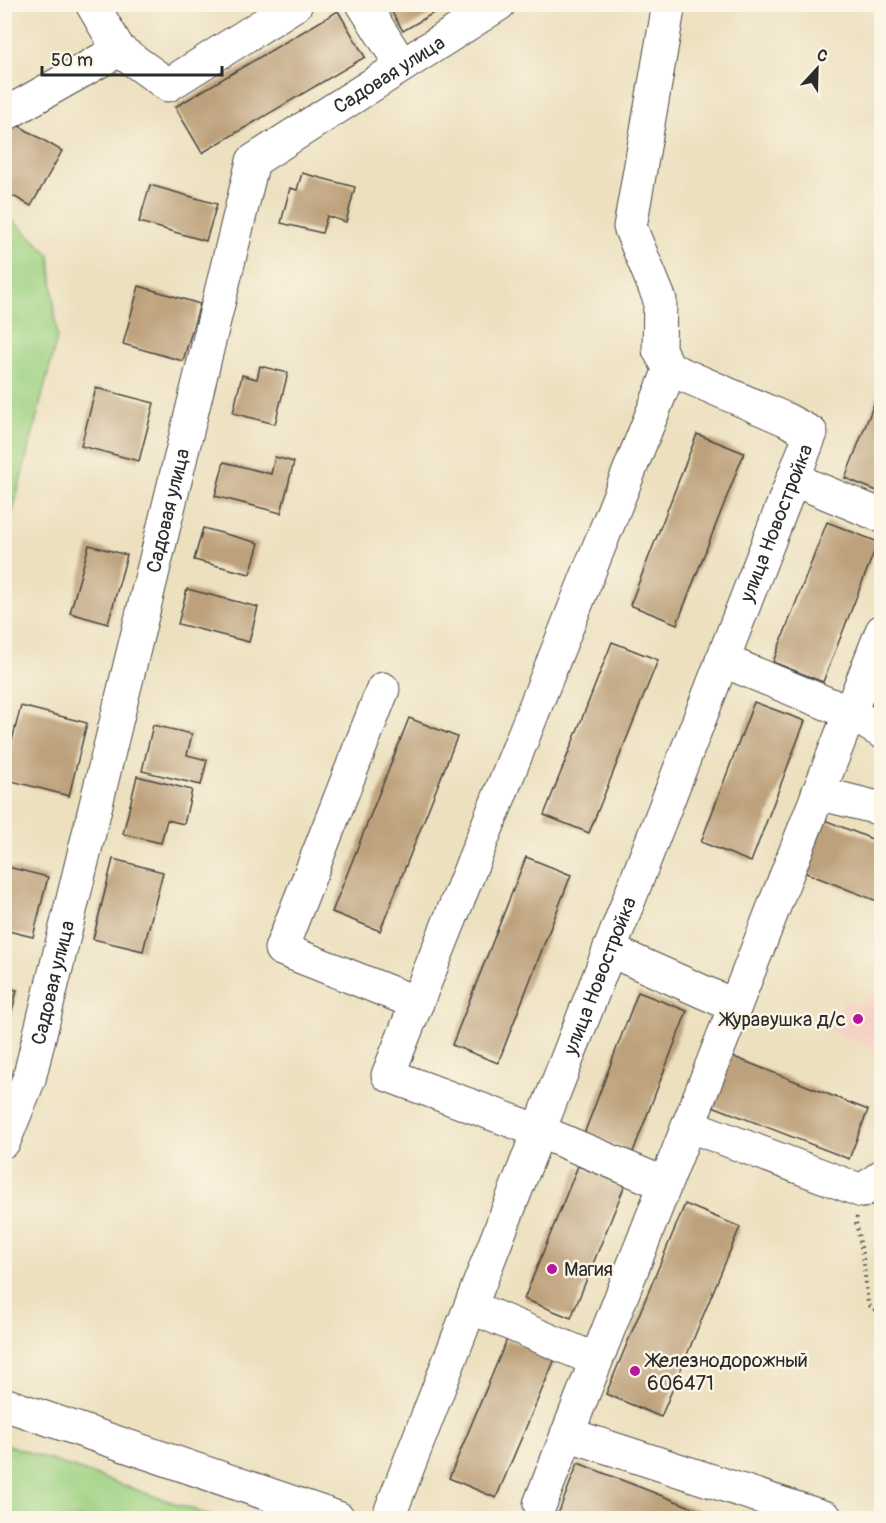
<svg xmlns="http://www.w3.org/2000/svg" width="886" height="1523" viewBox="0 0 886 1523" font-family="Pangolin,sans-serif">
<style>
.built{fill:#f6d2c4}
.garden{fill:#9dd182;stroke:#647e56;stroke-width:1.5}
.building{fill:#bda17b}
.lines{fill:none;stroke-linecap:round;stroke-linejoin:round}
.minor-casing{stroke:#484641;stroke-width:35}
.path{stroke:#484641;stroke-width:4;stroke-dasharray:1.5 4.5;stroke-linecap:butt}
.minor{stroke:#fff;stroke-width:33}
.poi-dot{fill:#b5179e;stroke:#fcf5e5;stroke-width:2}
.labels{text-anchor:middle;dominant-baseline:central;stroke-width:5;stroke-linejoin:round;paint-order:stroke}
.street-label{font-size:20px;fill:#2b2b2b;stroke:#fcf5e5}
.poi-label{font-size:20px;fill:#2b2b2b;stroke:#fcf5e5;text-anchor:start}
</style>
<rect width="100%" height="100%" fill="#fcf5e5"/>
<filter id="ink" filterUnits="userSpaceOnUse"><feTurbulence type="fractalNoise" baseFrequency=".0167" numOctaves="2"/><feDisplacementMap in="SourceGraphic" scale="12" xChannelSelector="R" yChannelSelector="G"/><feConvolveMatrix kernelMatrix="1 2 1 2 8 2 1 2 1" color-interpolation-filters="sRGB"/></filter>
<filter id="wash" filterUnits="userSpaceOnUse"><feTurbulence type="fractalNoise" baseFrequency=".008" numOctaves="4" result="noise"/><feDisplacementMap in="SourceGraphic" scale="24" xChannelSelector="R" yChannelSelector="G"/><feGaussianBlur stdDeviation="1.35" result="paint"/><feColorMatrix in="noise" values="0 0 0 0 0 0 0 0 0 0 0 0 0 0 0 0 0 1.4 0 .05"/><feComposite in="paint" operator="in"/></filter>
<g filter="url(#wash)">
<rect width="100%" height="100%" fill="#ece0bf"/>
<path class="built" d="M868 990 881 995V1052L830 1031 843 999 861 1006Z"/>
<g class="garden">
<path d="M5 213 50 255 57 338 5 542Z"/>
<path d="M5 1444 217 1518H5Z"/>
</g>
<g id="blocks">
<g class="building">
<path d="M387 4H449L403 31Z"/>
<path d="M338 11 365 57 202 153 175 107Z"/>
<path d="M9 120 62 151 31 206 4 191V129Z"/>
<path d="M302 173 355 187 346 222 327 216 322 233 281 223 290 188 297 190Z"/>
<path d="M150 185 217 204 206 241 139 222Z"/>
<path d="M139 286 200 304 183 361 123 344Z"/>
<path d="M260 366 288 373 275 424 233 413 242 375 257 379Z"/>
<path d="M881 386H882V493L845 478Z"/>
<path d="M96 388 154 403 139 461 81 446Z"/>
<path d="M697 434 744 453 677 624 630 605Z"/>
<path d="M275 457 294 462 281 513 215 496 224 462 271 474Z"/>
<path d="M827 522 878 542 823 682 773 662Z"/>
<path d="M203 528 259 543 250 574 194 560Z"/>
<path d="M89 545 127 555 108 624 70 613Z"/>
<path d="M187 589 258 607 249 642 178 624Z"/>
<path d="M612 642 658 660 589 833 544 815Z"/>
<path d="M881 683H882V708L873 705Z"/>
<path d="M754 702 805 721 751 862 701 842Z"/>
<path d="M21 706 87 723 69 796 4 779V771Z"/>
<path d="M409 718 457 737 380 931 332 912Z"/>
<path d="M153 725 192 734 187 755 207 760 201 785 142 771Z"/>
<path d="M137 776 192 790 184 824 167 820 161 843 123 834Z"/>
<path d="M822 819 882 843V903L801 871Z"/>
<path d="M526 857 571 875 498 1063 452 1045Z"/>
<path d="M113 859 163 872 143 951 93 939Z"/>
<path d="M8 867 48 877 33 937 4 930V879Z"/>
<path d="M4 987 17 990 5 1041H4Z"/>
<path d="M638 992 687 1011 633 1152 584 1134Z"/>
<path d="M729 1055 868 1110 849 1159 710 1105Z"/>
<path d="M578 1166 625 1185 571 1318 524 1299Z"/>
<path d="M685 1204 740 1227 661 1417 606 1394Z"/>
<path d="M507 1339 555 1359 496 1498 449 1478Z"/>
<path d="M578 1463 719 1518H568L558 1514Z"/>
</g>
</g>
</g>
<g filter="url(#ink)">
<use href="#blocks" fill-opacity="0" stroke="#484641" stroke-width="1.5"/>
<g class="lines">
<g class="minor-casing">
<g id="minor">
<path d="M92 4 119 50 168 85 296 4"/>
<path d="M363 4 402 66"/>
<path d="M4 115 119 50"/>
<path d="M793 479 882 516"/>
<path d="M722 660 850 713 882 732"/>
<path d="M383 689 281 949 417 1003"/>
<path d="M818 793 882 809"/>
<path d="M609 950 735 1006"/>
<path d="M688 1125 862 1191 882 1176"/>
<path id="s1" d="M4 1141 29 1079 253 161 499 4"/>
<path d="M665 1184 539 1131 388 1075 670 369"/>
<path d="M471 1307 596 1360"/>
<path d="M4 1404 338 1518"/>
<path d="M567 1434 826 1518"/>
<path d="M540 1504 882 631"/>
<path id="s2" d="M388 1518 811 433 785 419 670 369 659 350 660 300 630 227 669 4"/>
</g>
</g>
<path class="path" d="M857 1217 856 1222 863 1257 868 1304 882 1317"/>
<use href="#minor" class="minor"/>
</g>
</g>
<g class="poi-dot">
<circle cx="858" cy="1019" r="6"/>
<circle cx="552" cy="1269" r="6"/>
<circle cx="635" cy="1371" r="6"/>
</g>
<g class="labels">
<g class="street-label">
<text stroke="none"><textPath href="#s1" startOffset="1173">Садовая улица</textPath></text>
<text stroke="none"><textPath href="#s1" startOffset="652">Садовая улица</textPath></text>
<text stroke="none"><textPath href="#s2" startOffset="1068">улица Новостройка</textPath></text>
<text stroke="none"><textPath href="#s2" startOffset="582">улица Новостройка</textPath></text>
<text stroke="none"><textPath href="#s1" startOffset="166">Садовая улица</textPath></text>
</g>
<g class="poi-label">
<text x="846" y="1019" text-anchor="end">Журавушка д/с</text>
<text x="564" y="1269">Магия</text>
<text x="647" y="1360">Железнодорожный<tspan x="647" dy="23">606471</tspan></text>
</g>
</g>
<rect width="886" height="1523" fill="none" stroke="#fcf5e5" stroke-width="24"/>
<g transform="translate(817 69) rotate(22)" stroke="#fcf5e5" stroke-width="4.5" paint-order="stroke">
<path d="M0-4.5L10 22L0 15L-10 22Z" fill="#2b2b2b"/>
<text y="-9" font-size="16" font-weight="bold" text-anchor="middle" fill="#2b2b2b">С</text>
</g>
<path d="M42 66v9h180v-9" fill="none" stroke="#2b2b2b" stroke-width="3"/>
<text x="51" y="66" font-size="18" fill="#2b2b2b" stroke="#fcf5e5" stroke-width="4.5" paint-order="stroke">50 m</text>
</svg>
